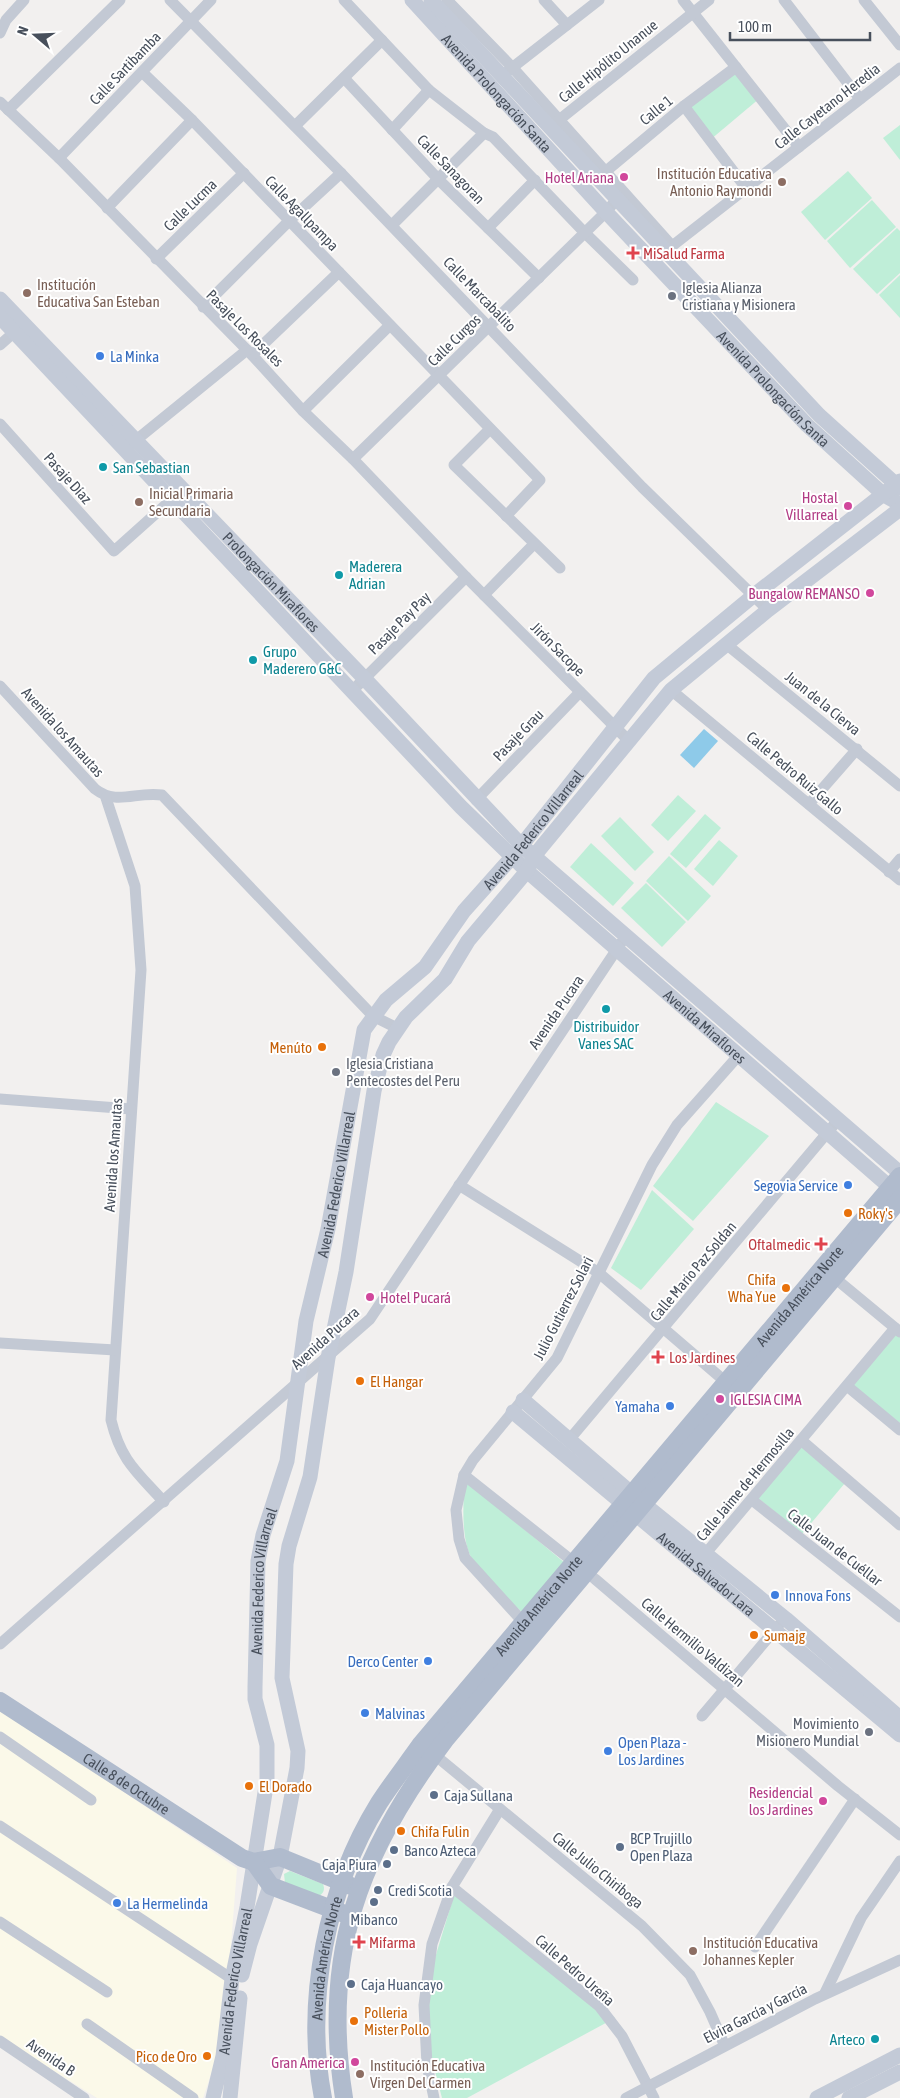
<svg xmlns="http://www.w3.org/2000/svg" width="900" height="2098" viewBox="0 0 900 2098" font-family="'Asap Condensed',sans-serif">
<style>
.commercial{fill:#fbf9e9}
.green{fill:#bfeed8}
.water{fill:#8ecae9}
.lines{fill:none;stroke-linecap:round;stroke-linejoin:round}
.street{stroke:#c3c9d4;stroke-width:11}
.secondary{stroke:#c3cad7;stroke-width:15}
.primary{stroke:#b0bbcd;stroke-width:18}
.hotel-dot{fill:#d1479c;stroke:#fff;stroke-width:2}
.education-dot{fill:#8d6e63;stroke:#fff;stroke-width:2}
.health-dot{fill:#e0444e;stroke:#fff;stroke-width:2}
.worship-dot{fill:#6b7280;stroke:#fff;stroke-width:2}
.shop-dot{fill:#3f7fe0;stroke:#fff;stroke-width:2}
.culture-dot{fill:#0f9aa8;stroke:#fff;stroke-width:2}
.food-dot{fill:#e8710a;stroke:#fff;stroke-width:2}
.service-dot{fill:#5c6f8a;stroke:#fff;stroke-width:2}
.labels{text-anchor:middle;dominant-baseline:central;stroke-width:4;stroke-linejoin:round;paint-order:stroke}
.street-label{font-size:15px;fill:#48505c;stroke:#fff}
.education-label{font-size:15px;fill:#785e54;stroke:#fff;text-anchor:start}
.hotel-label{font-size:15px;fill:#b23c85;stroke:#fff;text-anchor:end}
.health-label{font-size:15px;fill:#be3a42;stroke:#fff;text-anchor:start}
.worship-label{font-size:15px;fill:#5b616d;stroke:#fff;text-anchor:start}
.shop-label{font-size:15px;fill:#366cbe;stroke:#fff;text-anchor:start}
.culture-label{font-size:15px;fill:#0d838f;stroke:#fff;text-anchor:start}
.food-label{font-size:15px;fill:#c56008;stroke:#fff;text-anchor:start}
.service-label{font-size:15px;fill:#4e5e75;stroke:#fff;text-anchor:start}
</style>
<rect width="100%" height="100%" fill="#f2f0ef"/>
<path class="commercial" d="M0 1709 237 1868 224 2035 203 2098H97L0 2037Z"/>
<g class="green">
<path d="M736 67 760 98 710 140 684 106Z"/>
<path d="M900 125V160L883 138Z"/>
<path d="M848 171 872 198 825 240 801 212Z"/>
<path d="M872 200 896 227 850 268 827 241Z"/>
<path d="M897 228 900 231V273L877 294 853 269Z"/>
<path d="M900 275V318L879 295Z"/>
<path d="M678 795 696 811 668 841 651 825Z"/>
<path d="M705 814 721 828 686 868 670 854Z"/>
<path d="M620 817 654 852 635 871 601 836Z"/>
<path d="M719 840 738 856 713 886 694 869Z"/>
<path d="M591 843 634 883 613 906 570 867Z"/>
<path d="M669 856 711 896 688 921 646 881Z"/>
<path d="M646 883 686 922 662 947 621 908Z"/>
<path d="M716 1102 769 1136 693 1221 653 1186Z"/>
<path d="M652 1190 694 1229 641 1290 611 1268Z"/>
<path d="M900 1330V1423L851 1385Z"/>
<path d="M802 1446 845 1483 802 1534 758 1498Z"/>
<path d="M465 1480 565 1563 524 1614C505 1596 484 1579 471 1557 461 1538 463 1501 465 1480Z"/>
<path d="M290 1871 323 1884C325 1889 324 1893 319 1896L285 1883 284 1874Z"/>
<path d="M455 1892 615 2018 467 2098H442L427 2041 431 1971Z"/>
</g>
<path class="water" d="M704 729 718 741 694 768 680 755Z"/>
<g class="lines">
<g class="street">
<path d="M170 0 341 173 642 487 768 610"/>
<path d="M344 0 429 90 484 133 493 137 585 233 633 280"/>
<path d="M447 0 512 67 672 246"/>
<path d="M544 0 567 25"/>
<path d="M683 0 799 147"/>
<path d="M784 0 860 99"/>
<path d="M864 0 900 45"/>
<path d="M0 33 6 20 24 0"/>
<path d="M508 71 599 0"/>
<path d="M142 72 192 120 540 480 506 516"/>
<path d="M344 78 439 180 539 278"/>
<path d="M0 102 59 158 252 355 303 411 353 459 466 577 629 741"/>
<path d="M684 106 746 188"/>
<path d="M8 110 120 0"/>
<path d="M554 124 709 0"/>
<path d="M295 126 382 40"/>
<path d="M392 130 429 90"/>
<path d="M59 158 211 0"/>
<path d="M599 177 684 106 736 67"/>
<path d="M107 208 192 120"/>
<path d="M392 225 484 133"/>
<path d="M488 228 535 180"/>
<path d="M667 250 900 68"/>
<path d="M156 259 244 173"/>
<path d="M203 307 289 221 341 173"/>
<path d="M0 345 19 328"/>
<path d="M252 355 339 272"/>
<path d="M303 411 390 325"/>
<path d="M0 424 114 551 171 500"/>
<path d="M490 429 454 465 560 568"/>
<path d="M130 445 247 350"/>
<path d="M353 459 606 212 617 199"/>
<path d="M484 595 534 544"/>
<path d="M726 644 900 786"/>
<path d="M0 686 95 789C117 806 136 791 162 795L373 1016 397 1028"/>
<path d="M353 690 466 577"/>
<path d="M671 690 900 880"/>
<path d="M106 798 135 886 141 970 111 1420C121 1461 137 1472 164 1502"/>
<path d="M476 800 580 692"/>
<path d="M809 804 857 749"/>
<path d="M889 872 900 859"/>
<path d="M0 1099 131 1109"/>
<path d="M459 1185 599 1273 727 1383"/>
<path d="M830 1274 900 1332"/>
<path d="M0 1343 115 1350"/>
<path d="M847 1386 900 1430"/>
<path d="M569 1440 838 1120"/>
<path d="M801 1440 900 1525"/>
<path d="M464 1475 595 1579 838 1786 900 1835"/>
<path d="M752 1500 900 1617"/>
<path d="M701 1559 895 1328"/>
<path d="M524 1623 465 1558 459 1539 456 1510 464 1475 473 1460 557 1358 652 1165 677 1125 739 1055"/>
<path d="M0 1644 370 1319 621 943"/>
<path d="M702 1716 779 1625"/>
<path d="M0 1737 91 1800"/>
<path d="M430 1751 642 1926 690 1975 710 2012 724 2044"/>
<path d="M0 1826 232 1979"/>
<path d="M452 1887 599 2006 622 2036 654 2098"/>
<path d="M0 1922 107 1992"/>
<path d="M755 1947 855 1799"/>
<path d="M825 1993 861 1918 900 1861"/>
<path d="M87 2024 193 2098"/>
<path d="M0 2041 84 2098"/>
<path d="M434 2098 427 2065 424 2005 432 1944 452 1887 500 1809"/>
<path d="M626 2098 815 1999 900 1960"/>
</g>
<g class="secondary">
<path id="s1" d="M412 0 606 212 807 425 884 495 900 504"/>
<path d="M431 0 819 415 900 488"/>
<path id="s2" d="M0 299 364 678 521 845 900 1173"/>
<path id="s3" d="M0 317 461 807 527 871 899 1195"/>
<path d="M523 1400 644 1504 786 1619 900 1718"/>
<path id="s4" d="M513 1412 900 1735"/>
<path d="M242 1975 250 1944 280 1857 297 1768 298 1751 282 1678 286 1564 289 1546 310 1477 328 1358 346 1272 374 1091 383 1055 389 1042 406 1017 445 979 468 941 527 871 534 856 671 690 768 610 900 509"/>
<path id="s5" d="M213 2098 223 2056 232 1979 247 1907 267 1780V1745L255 1699V1687L258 1561 263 1535 287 1461 306 1321 328 1229 364 1030 386 1000 425 967 464 911 513 856 654 678 753 596 900 481"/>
<path d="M230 2098 240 1998"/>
<path d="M817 2098 900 2055"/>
<path d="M849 2098 900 2072"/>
</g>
<g class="primary">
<path id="s6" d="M0 1701 242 1858 254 1862 280 1857 351 1886"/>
<path d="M254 1862 271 1886 342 1913"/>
<path id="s7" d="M323 2098C304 2000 327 1887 379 1803 392 1783 407 1764 421 1744L900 1176"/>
<path d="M344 2098C321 1954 359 1854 445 1740L900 1199"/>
</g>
</g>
<g class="hotel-dot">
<circle cx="624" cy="177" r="5"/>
<circle cx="848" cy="506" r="5"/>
<circle cx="870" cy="593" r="5"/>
<circle cx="370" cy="1297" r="5"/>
<circle cx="720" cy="1399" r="5"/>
<circle cx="823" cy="1801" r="5"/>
<circle cx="355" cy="2062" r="5"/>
</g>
<g class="education-dot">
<circle cx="782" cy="182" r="5"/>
<circle cx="27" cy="293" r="5"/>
<circle cx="139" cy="502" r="5"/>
<circle cx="693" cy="1951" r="5"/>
<circle cx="360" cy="2074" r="5"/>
</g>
<g class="health-dot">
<path d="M630.5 245.5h5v5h5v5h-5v5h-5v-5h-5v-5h5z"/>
<path d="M818.5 1236.5h5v5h5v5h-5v5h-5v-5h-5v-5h5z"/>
<path d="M655.5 1349.5h5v5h5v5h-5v5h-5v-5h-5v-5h5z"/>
<path d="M356.5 1934.5h5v5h5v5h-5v5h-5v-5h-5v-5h5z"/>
</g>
<g class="worship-dot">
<circle cx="672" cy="296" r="5"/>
<circle cx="336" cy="1072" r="5"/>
<circle cx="869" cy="1732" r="5"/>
</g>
<g class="shop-dot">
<circle cx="100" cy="356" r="5"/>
<circle cx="848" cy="1185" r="5"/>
<circle cx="670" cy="1406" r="5"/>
<circle cx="775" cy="1595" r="5"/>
<circle cx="428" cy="1661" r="5"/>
<circle cx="365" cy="1713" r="5"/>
<circle cx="608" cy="1751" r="5"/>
<circle cx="117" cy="1903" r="5"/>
</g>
<g class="culture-dot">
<circle cx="103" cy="467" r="5"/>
<circle cx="339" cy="575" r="5"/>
<circle cx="253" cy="660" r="5"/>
<circle cx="606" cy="1009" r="5"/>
<circle cx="875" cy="2039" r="5"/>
</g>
<g class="food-dot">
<circle cx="322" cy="1047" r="5"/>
<circle cx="848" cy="1213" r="5"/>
<circle cx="786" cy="1288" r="5"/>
<circle cx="360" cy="1381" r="5"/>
<circle cx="754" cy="1635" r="5"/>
<circle cx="249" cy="1786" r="5"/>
<circle cx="401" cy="1831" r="5"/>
<circle cx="354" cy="2021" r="5"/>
<circle cx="207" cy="2056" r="5"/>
</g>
<g class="service-dot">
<circle cx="434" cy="1795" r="5"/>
<circle cx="620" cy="1847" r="5"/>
<circle cx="394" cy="1850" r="5"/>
<circle cx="387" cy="1864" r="5"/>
<circle cx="378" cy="1890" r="5"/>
<circle cx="374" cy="1902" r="5"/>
<circle cx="351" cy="1984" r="5"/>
</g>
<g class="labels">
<g class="street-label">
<text transform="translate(608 61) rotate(-39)">Calle Hipólito Unanue</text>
<text transform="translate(125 68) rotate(-46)">Calle Sartibamba</text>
<text stroke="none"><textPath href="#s1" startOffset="126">Avenida Prolongación Santa</textPath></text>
<text transform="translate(827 106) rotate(-38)">Calle Cayetano Heredia</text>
<text transform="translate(656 110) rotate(-39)">Calle 1</text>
<text transform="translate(451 169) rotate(46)">Calle Sanagoran</text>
<text transform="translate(190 205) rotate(-44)">Calle Lucma</text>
<text transform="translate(302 213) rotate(46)">Calle Agallpampa</text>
<text transform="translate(480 294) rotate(46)">Calle Marcabalito</text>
<text transform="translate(245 328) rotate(45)">Pasaje Los Rosales</text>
<text transform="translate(454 340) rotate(-44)">Calle Curgos</text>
<text stroke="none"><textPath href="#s1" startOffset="531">Avenida Prolongación Santa</textPath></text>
<text transform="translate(68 478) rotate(48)">Pasaje Díaz</text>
<text stroke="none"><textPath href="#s2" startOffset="392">Prolongación Miraflores</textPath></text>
<text transform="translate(399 623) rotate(-45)">Pasaje Pay Pay</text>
<text transform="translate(558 649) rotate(45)">Jirón Sacope</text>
<text transform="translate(823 703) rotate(39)">Juan de la Cierva</text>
<text transform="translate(63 732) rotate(48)">Avenida los Amautas</text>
<text transform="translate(518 735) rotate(-46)">Pasaje Grau</text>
<text transform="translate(795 773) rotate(40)">Calle Pedro Ruiz Gallo</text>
<text stroke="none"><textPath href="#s5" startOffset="1349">Avenida Federico Villarreal</textPath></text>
<text transform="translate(556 1012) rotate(-56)">Avenida Pucara</text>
<text stroke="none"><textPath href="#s3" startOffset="1001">Avenida Miraflores</textPath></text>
<text transform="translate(113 1155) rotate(-86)">Avenida los Amautas</text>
<text stroke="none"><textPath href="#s5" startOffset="929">Avenida Federico Villarreal</textPath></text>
<text transform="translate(693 1271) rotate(-50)">Calle Mario Paz Soldan</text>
<text stroke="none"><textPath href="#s7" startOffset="966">Avenida América Norte</textPath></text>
<text transform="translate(563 1308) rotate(-63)">Julio Gutierrez Solari</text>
<text transform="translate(325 1338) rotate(-42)">Avenida Pucara</text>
<text transform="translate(745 1484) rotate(-50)">Calle Jaime de Hermosilla</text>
<text transform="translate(835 1547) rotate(38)">Calle Juan de Cuéllar</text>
<text stroke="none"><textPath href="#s4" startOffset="252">Avenida Salvador Lara</textPath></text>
<text stroke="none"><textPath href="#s5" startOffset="524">Avenida Federico Villarreal</textPath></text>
<text stroke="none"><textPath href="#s7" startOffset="561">Avenida América Norte</textPath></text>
<text transform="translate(693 1642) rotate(40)">Calle Hermilio Valdizan</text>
<text stroke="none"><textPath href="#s6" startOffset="151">Calle 8 de Octubre</textPath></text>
<text transform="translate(598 1870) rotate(39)">Calle Julio Chiriboga</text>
<text stroke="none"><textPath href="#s7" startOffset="141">Avenida América Norte</textPath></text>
<text transform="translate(575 1970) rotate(41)">Calle Pedro Ureña</text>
<text stroke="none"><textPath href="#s5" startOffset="119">Avenida Federico Villarreal</textPath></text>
<text transform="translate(755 2013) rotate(-27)">Elvira García y García</text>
<text transform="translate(51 2057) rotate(34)">Avenida B</text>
</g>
<g class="education-label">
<text x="772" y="173" text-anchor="end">Institución Educativa<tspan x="772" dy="17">Antonio Raymondi</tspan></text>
<text x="37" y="284">Institución<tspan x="37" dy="17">Educativa San Esteban</tspan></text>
<text x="149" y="493">Inicial Primaria<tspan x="149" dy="17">Secundaria</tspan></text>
<text x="703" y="1942">Institución Educativa<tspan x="703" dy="17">Johannes Kepler</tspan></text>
<text x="370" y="2065">Institución Educativa<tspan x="370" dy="17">Virgen Del Carmen</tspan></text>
</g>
<g class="hotel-label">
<text x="614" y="177">Hotel Ariana</text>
<text x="838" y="497">Hostal<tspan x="838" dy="17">Villarreal</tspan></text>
<text x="860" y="593">Bungalow REMANSO</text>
<text x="380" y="1297" text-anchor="start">Hotel Pucará</text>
<text x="730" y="1399" text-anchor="start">IGLESIA CIMA</text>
<text x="813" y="1792">Residencial<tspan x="813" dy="17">los Jardines</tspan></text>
<text x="345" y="2062">Gran America</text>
</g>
<g class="health-label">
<text x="643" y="253">MiSalud Farma</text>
<text x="810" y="1244" text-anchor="end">Oftalmedic</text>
<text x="669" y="1357">Los Jardines</text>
<text x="369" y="1942">Mifarma</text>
</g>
<g class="worship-label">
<text x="682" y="287">Iglesia Alianza<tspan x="682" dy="17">Cristiana y Misionera</tspan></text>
<text x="346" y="1063">Iglesia Cristiana<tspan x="346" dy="17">Pentecostes del Peru</tspan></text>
<text x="859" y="1723" text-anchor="end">Movimiento<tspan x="859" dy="17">Misionero Mundial</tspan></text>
</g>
<g class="shop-label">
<text x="110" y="356">La Minka</text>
<text x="838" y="1185" text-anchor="end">Segovia Service</text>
<text x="660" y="1406" text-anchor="end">Yamaha</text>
<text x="785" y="1595">Innova Fons</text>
<text x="418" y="1661" text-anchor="end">Derco Center</text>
<text x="375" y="1713">Malvinas</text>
<text x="618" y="1742">Open Plaza -<tspan x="618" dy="17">Los Jardines</tspan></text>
<text x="127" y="1903">La Hermelinda</text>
</g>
<g class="culture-label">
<text x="113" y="467">San Sebastian</text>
<text x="349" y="566">Maderera<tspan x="349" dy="17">Adrian</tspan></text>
<text x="263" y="651">Grupo<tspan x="263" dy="17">Maderero G&amp;C</tspan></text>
<text x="606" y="1026" text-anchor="middle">Distribuidor<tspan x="606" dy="17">Vanes SAC</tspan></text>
<text x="865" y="2039" text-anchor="end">Arteco</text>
</g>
<g class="food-label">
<text x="312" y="1047" text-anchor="end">Menúto</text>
<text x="858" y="1213">Roky's</text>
<text x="776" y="1279" text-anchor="end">Chifa<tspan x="776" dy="17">Wha Yue</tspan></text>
<text x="370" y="1381">El Hangar</text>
<text x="764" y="1635">Sumajg</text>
<text x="259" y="1786">El Dorado</text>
<text x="411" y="1831">Chifa Fulin</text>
<text x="364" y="2012">Polleria<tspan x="364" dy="17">Mister Pollo</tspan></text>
<text x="197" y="2056" text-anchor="end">Pico de Oro</text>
</g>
<g class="service-label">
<text x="444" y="1795">Caja Sullana</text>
<text x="630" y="1838">BCP Trujillo<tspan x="630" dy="17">Open Plaza</tspan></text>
<text x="404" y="1850">Banco Azteca</text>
<text x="377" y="1864" text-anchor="end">Caja Piura</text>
<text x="388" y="1890">Credi Scotia</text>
<text x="374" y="1919" text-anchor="middle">Mibanco</text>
<text x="361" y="1984">Caja Huancayo</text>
</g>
</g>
<g transform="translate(35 35) rotate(289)" stroke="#ffffff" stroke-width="4" paint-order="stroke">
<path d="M0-4L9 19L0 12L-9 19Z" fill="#48505c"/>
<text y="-8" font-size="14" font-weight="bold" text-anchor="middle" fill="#48505c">N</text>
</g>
<path d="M730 32v8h140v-8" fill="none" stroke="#48505c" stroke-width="2.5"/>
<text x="738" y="32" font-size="15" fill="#48505c" stroke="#ffffff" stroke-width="4" paint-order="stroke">100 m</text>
</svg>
